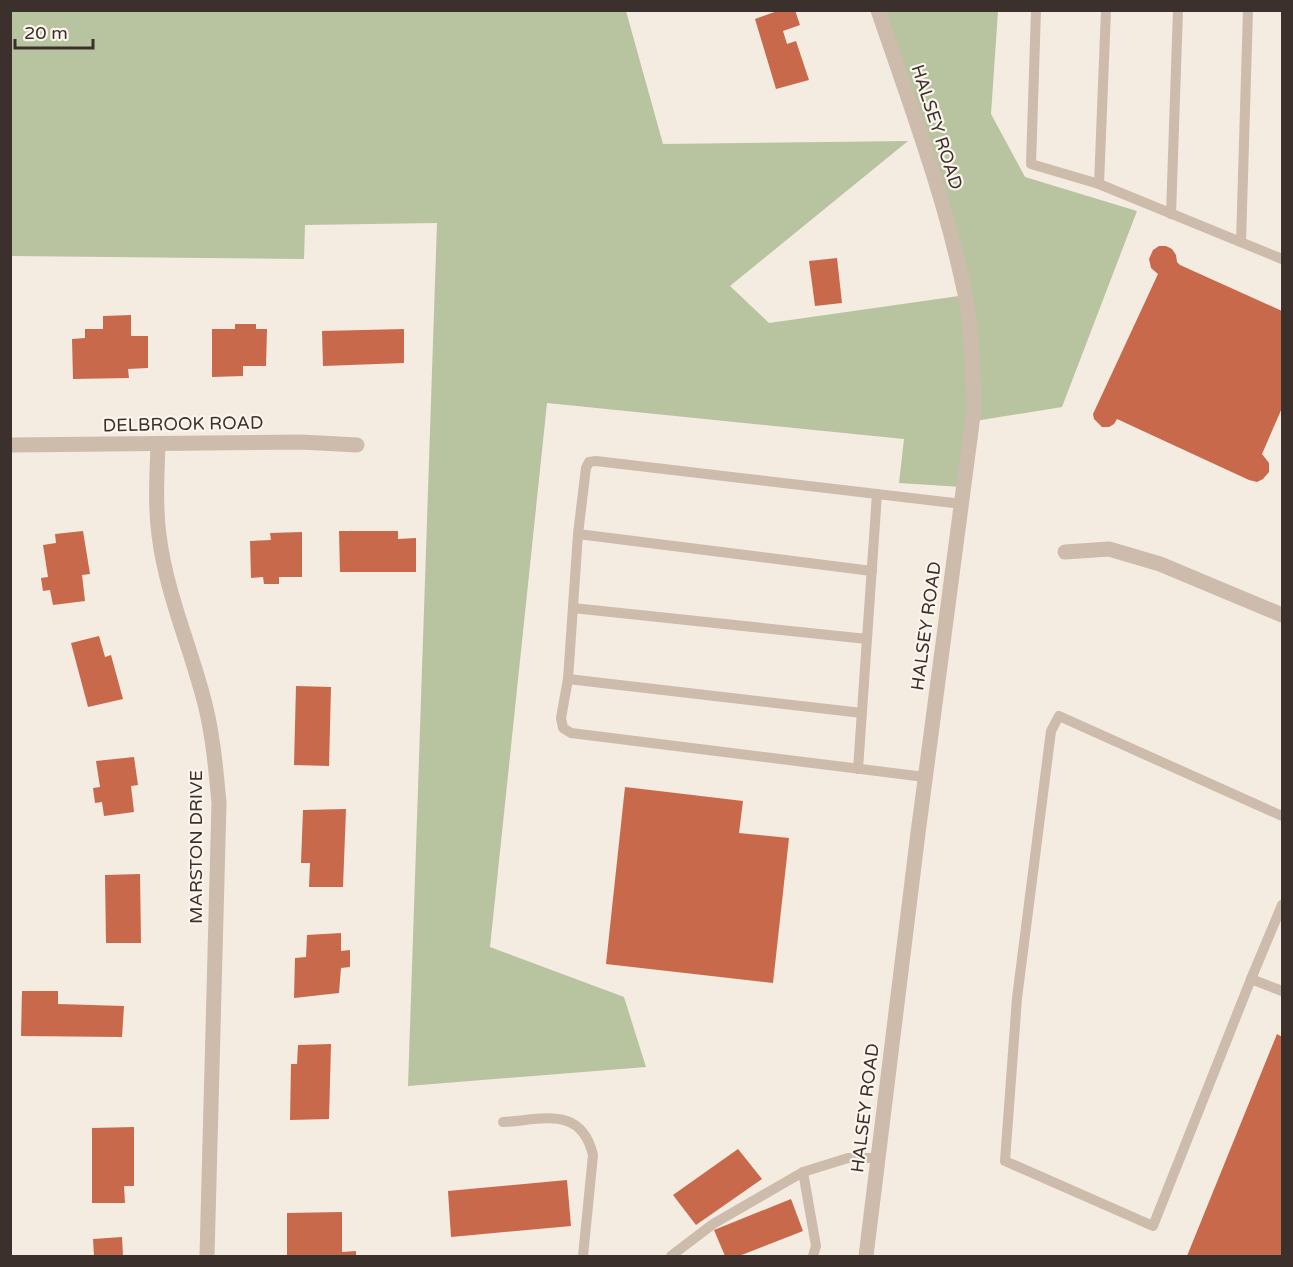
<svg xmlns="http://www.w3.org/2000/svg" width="1293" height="1267" viewBox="0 0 1293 1267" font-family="'Varela Round',sans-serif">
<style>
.green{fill:#b8c4a0}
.building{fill:#c8694b}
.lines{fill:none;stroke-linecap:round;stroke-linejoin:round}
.service{stroke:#cdbbac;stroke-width:10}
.minor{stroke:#cdbbac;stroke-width:15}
.tertiary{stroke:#cdbbac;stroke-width:15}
.labels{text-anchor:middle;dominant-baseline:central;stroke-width:4.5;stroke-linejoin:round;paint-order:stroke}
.street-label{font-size:18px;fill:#3b302b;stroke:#fbf5ee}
</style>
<rect width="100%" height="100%" fill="#f4ebe1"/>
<path class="green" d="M11 10 626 11 663 144 908 141 730 286 769 323 966 295 877 11H998L991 114 1025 177 1137 211 1062 407 969 422 962 487 899 483 904 439 547 403 490 947 624 997 646 1067 408 1086 437 223 305 225 304 259 11 256Z"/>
<g class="building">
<path d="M780 10H795L800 25 783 31 787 44 796 41 809 80 776 89 755 19Z"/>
<path d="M1159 246H1166L1172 249 1176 255 1177 262 1180 265 1282 311V408L1262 454 1269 463V472L1263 479 1257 482 1249 480 1117 419 1114 424 1109 427H1102L1094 419 1093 414 1158 274 1151 268 1149 259 1153 250Z"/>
<path d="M837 258 842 303 815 306 809 261Z"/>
<path d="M131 315V336H148V368L128 369 129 378 73 379 72 339 85 338V329H103V316Z"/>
<path d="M235 324H256V329H267L266 366H243V376L212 377V329H235Z"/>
<path d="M404 329V363L323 366 322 331Z"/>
<path d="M83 531 90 574 82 575 85 601 53 605 50 590 43 591 41 578 48 577 43 545 56 543 55 534Z"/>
<path d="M339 531H398V539L416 538V572H340Z"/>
<path d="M302 532V577H279V584H264L263 577 251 578 250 541 271 540 270 533Z"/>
<path d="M99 636 105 657 111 655 123 699 88 707 71 643Z"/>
<path d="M296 686 331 687 329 766 294 765Z"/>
<path d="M134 757 138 785 131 786 134 812 104 816 102 802 95 803 93 788 100 787 96 761Z"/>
<path d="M625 787 743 801 739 833 789 838 773 983 606 964Z"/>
<path d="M346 809 343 887H309L310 863H301L303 810Z"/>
<path d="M140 874 141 943H106L105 875Z"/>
<path d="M341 933V951L350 950V967L341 968 339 993 294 998 295 958 306 957 307 935Z"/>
<path d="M22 991H58V1004L124 1006 122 1037 21 1036Z"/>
<path d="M1277 1034 1282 1037V1256H1187Z"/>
<path d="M331 1044 329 1119 290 1120 291 1064H297L298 1045Z"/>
<path d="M134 1127V1186H124L125 1203H92V1128Z"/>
<path d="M738 1149 762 1179 696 1225 673 1195Z"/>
<path d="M567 1180 571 1226 451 1237 448 1191Z"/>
<path d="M791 1199 803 1231 739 1256H725L714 1230Z"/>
<path d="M342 1212V1252L356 1251V1256H287V1213Z"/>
<path d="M122 1237 123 1256H94L93 1239Z"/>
</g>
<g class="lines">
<g class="service">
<path d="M1036 10 1031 164 1099 184 1282 259"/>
<path d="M1099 184 1106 10"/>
<path d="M1171 214 1178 10"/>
<path d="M1241 242 1248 10"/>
<path d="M578 534 872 571"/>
<path d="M573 608 867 639"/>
<path d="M568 679 862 713"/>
<path d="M858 769 877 494"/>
<path d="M925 777 571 733 563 728 561 718 568 679 578 534 586 468 589 462 596 461 962 504"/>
<path d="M1282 816 1059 716 1051 731 1017 998 1005 1161 1153 1226 1251 979 1282 991"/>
<path d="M1251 979 1282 905"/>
<path d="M503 1122C542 1120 581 1105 593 1155L583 1256"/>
<path d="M803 1172 816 1246 813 1256"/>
<path d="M671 1256 713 1224 803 1172 848 1158H878"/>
</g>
<g class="minor">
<path d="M158 444C157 474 155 505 159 535 166 593 191 648 205 704 213 736 216 770 219 803L207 1256"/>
<path d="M10 445 301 442 357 445"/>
<path d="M1065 552 1109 549 1160 564 1282 615"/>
</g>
<path class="tertiary" d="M866 1256 918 833 974 408C973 370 972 331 965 294 945 197 910 104 878 10"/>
</g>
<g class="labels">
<g class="street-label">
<text transform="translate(937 127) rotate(72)">HALSEY ROAD</text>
<text transform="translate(183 424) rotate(-1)">DELBROOK ROAD</text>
<text transform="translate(926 626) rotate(-82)">HALSEY ROAD</text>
<text transform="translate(196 847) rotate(-90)">MARSTON DRIVE</text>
<text transform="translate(865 1108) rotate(-83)">HALSEY ROAD</text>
</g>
</g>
<rect width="1293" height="1267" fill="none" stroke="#3b302b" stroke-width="24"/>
<path d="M15 39v9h78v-9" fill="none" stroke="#3b302b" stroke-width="3"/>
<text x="24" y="39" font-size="18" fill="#3b302b" stroke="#fbf5ee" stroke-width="4.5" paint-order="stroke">20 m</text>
</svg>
